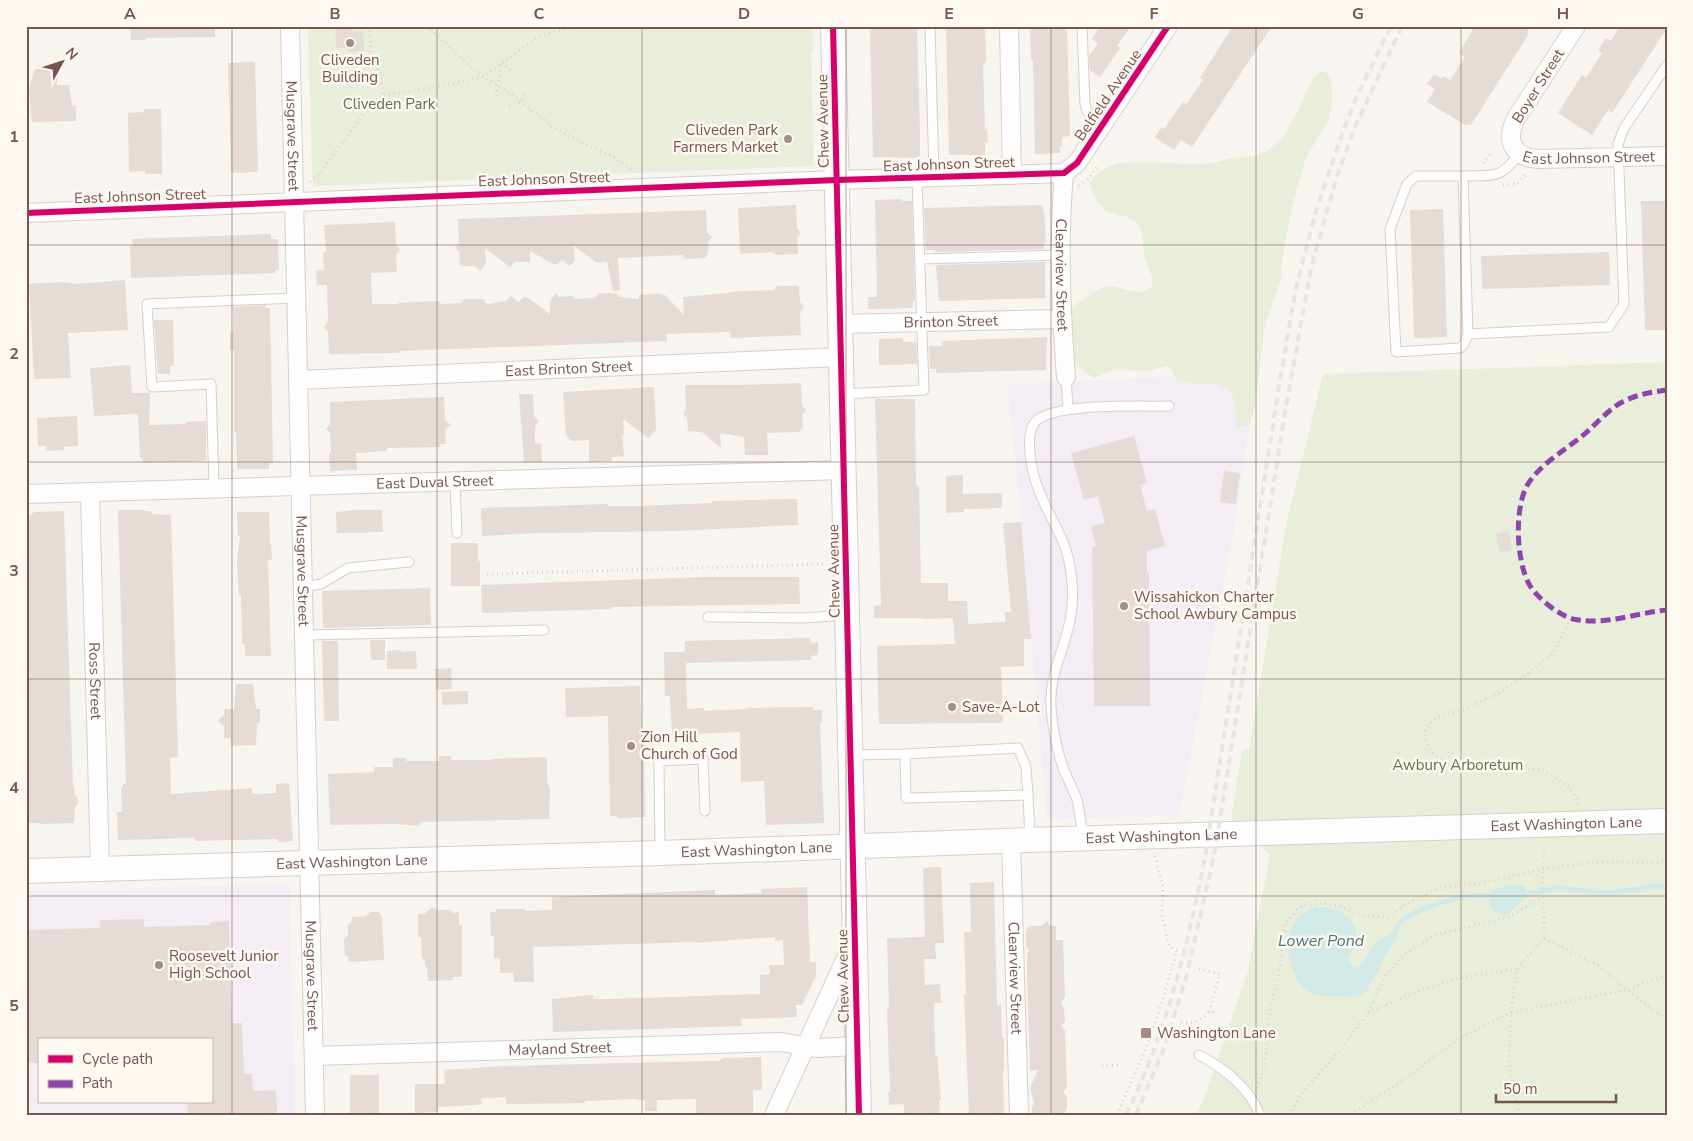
<svg xmlns="http://www.w3.org/2000/svg" width="1693" height="1141" viewBox="0 0 1693 1141" font-family="'Nunito Sans',sans-serif">
<style>
.education{fill:#f4edf5;fill-rule:evenodd}
.green{fill:#e9eedb}
.water{fill:#d1eae8}
.lines{fill:none;stroke-linecap:round;stroke-linejoin:round}
.stream{stroke:#d1eae8;stroke-width:5}
.building{fill:#e5dbd7}
.lane-casing{stroke:#d7cfcc;stroke-width:11}
.street-casing{stroke:#d7cfcc;stroke-width:20}
.secondary-casing{stroke:#d8cfcb;stroke-width:26}
.path{stroke:#dad2d0;stroke-width:3;stroke-dasharray:1 4;stroke-linecap:butt}
.lane{stroke:#fefdfd;stroke-width:9}
.street{stroke:#fefdfd;stroke-width:18}
.secondary{stroke:#fefdfd;stroke-width:24}
.rail{stroke:#e5e4e6;stroke-width:4;stroke-dasharray:8 5;stroke-linecap:butt}
.quiet{stroke:#8e44ad;stroke-width:5;stroke-dasharray:10 5;stroke-linecap:butt}
.cycleway-casing{stroke:#fef7f2;stroke-width:9}
.cycleway{stroke:#d6006c;stroke-width:6}
.grid{fill:none;stroke:#76564f;stroke-width:1;stroke-opacity:0.55}
.poi-dot{fill:#a48d87;stroke:#fef7f2;stroke-width:2}
.labels{text-anchor:middle;dominant-baseline:central;stroke-width:5;stroke-linejoin:round;paint-order:stroke}
.poi-label{font-size:15px;fill:#76564f;stroke:#fef7f2;text-anchor:start}
.street-label{font-size:15px;fill:#76564f;stroke:#fef7f2}
.park-label{font-size:15px;fill:#5b7545;stroke:#fef7f2}
.water-label{font-size:16px;font-style:italic;fill:#437a79;stroke:#fef7f2}
.neatline{fill:none;stroke:#76564f;stroke-width:2}
.grid-label{font-size:16px;text-anchor:middle;font-weight:bold;fill:#76564f}
</style>
<rect width="100%" height="100%" fill="#f8f4f0"/>
<g class="education">
<path d="M1257 372 1236 517 1179 815 1047 819 1019 495 1007 385Z"/>
<path d="M289 884 295 1115H26V891ZM39 1040H211V1102H39Z"/>
</g>
<g class="green">
<path d="M308 26H813V49L811 53 814 166 314 186 312 175Z"/>
<path d="M1324 71 1329 75 1332 88V103L1329 120 1306 157 1292 206 1283 255 1281 279 1267 320 1264 333 1254 412 1249 425 1236 428 1235 402 1231 392 1218 385 1178 382 1172 370 1167 366 1148 371 1114 370 1094 378 1077 366 1073 361 1070 309C1078 303 1099 287 1107 286 1124 285 1137 300 1152 286 1153 274 1147 267 1145 256 1142 244 1145 228 1133 220 1126 215 1115 215 1107 211 1099 206 1090 191 1090 182 1094 177 1099 172 1104 169 1123 157 1176 165 1199 164 1211 164 1222 160 1233 158 1253 155 1258 160 1275 144 1292 130 1303 98 1313 78L1318 73Z"/>
<path d="M1667 362V1115H1196L1203 1101 1247 974 1270 855 1231 819 1242 750H1249L1286 525 1323 374Z"/>
</g>
<g class="water">
<path d="M1508 885 1525 886 1528 897C1515 901 1513 921 1498 913 1492 911 1490 906 1489 900L1493 891Z"/>
<path d="M1316 907C1334 906 1358 915 1356 937 1355 945 1351 952 1348 960 1358 981 1368 952 1374 945 1379 940 1384 937 1391 934L1397 937 1384 957 1377 975 1370 983 1368 990C1360 997 1349 997 1339 996 1329 996 1317 997 1308 992 1303 989 1299 983 1296 977 1284 953 1283 915 1316 907Z"/>
</g>
<g class="lines">
<g class="stream">
<path d="M1521 895 1558 888 1610 893 1656 886 1667 887"/>
<path d="M1394 936C1396 931 1397 926 1401 922 1409 912 1454 897 1468 896 1478 894 1486 896 1495 896"/>
</g>
</g>
<g class="building">
<path d="M130 26H215V37L146 38V40H131Z"/>
<path d="M335 26H351V31H363L364 51 350 52 348 51V48H336Z"/>
<path d="M870 26H917L920 136V156H918V158L873 157Z"/>
<path d="M946 26H982L983 30H985L986 63H983L985 129H987L988 143H985V155H949Z"/>
<path d="M1032 26H1065L1064 28H1067L1070 136 1062 137V146H1060V153L1035 154 1033 60H1031V53L1030 28Z"/>
<path d="M1233 26H1272L1192 147 1181 140 1174 150 1155 137 1162 127 1164 129 1183 102 1186 104 1188 102 1203 80 1200 78Z"/>
<path d="M1475 26H1522L1529 31 1527 34 1528 35 1471 125 1469 124 1467 126 1427 102 1435 89 1427 84 1434 74 1442 79 1444 76 1450 80 1465 57 1459 53Z"/>
<path d="M1624 26H1667V28L1612 113 1608 110 1592 135 1558 113 1582 75 1586 78 1602 53 1598 50 1606 38 1611 41 1619 28 1621 29Z"/>
<path d="M1099 28 1129 29 1117 46 1120 48 1100 77 1090 70 1089 56 1098 43 1092 39Z"/>
<path d="M255 62 258 172 231 173 228 63Z"/>
<path d="M39 65H50V76L57 75V85H69L72 106H76V121L32 122 29 90 34 71Z"/>
<path d="M144 109H161L162 174H145V171L129 172 128 113 144 112Z"/>
<path d="M902 199V201H912L915 301H913V308L868 309V297H876L877 294 875 200Z"/>
<path d="M1641 201H1667V330H1645Z"/>
<path d="M796 205 797 228 801 233 797 238 798 254 776 255 773 252 740 254 738 208Z"/>
<path d="M1042 205 1043 211H1044L1046 243H1044V249L935 252V250H926L924 208Z"/>
<path d="M1443 209 1447 337 1414 338 1410 210Z"/>
<path d="M706 210 707 232 712 237 708 242V253L705 258 686 259 682 255 618 258 620 290 613 291 607 262 597 263 574 246 575 261 569 266 562 260 557 264H553L530 251V262H515L510 267 485 248 486 263 480 271 475 266H460L459 252 455 248 459 243 458 219Z"/>
<path d="M395 222 396 245 400 250 396 255 397 272 371 273 372 304H398V303L439 301 441 304 461 303 464 299H483L487 304 506 301 511 296 518 302 525 296 550 314V301L556 293 559 297 572 296 574 299 595 298 598 294 607 293 616 294 619 297 639 299V295L658 294 665 295 684 315 683 297 729 293V292L773 290 777 286H799L800 302 804 307 800 312 801 335 731 338 730 332 693 333 667 334V341L399 351V353H396L329 354 328 332 324 327 328 322 327 285H317L316 270H324L323 252H326L324 225Z"/>
<path d="M271 234V239H278L279 270 275 271V273L131 278 130 245H133L132 239Z"/>
<path d="M1609 252 1610 285 1482 289 1481 256Z"/>
<path d="M1045 262V298L939 301 936 265Z"/>
<path d="M125 280 128 330 68 333 71 378 34 379 29 284 62 282 77 284Z"/>
<path d="M265 305V308H270L273 463H269V469H239L237 468 236 432H234V350H230V332H233V307Z"/>
<path d="M154 320H173L174 366H170V374H158Z"/>
<path d="M1047 337 1046 370 936 373V369H930L929 346H942V341Z"/>
<path d="M903 338V342H916L917 364 879 365V339Z"/>
<path d="M130 365 132 393H150L149 425 186 424V422L206 421V461L143 463V458H140L138 414 94 416 90 368Z"/>
<path d="M801 383 802 405 806 411 802 415 803 427 799 432 767 433 768 455H745L744 437 720 433 721 448 702 432 688 431 687 418 683 414 686 409 685 385H743Z"/>
<path d="M654 387 656 430 648 438 623 419 624 435H622L624 456 612 457V461H611L589 462V440L571 441 566 435 563 392Z"/>
<path d="M519 394H533L534 416 539 421 535 426V444L541 443 542 462 524 463Z"/>
<path d="M444 397 445 420 451 425 445 430 446 444H440V447L387 448V451L356 453 357 470 330 471 329 453H331L330 433 326 429 330 424V402Z"/>
<path d="M875 399H915L916 486H919L921 583H948V601H967L968 624 1005 622V612H1011L1003 523 1021 522 1031 639H1024V666L1001 667 1003 723 879 724 877 646 955 644 953 618 922 619V618H874V606L881 605Z"/>
<path d="M77 416 78 446 63 447 64 450 46 451V446H38L37 418Z"/>
<path d="M1134 436 1147 483 1140 485 1147 511 1155 509 1165 546 1147 551V573H1149L1150 706H1094L1092 548 1096 546 1091 526 1105 523 1098 496 1084 500 1071 453Z"/>
<path d="M1224 471 1240 473 1236 504 1220 502Z"/>
<path d="M963 475V494L1002 493V508L964 509V512L946 513V476Z"/>
<path d="M797 499 798 525 677 531 541 533 482 536 481 508 608 504V506H640L712 503V501Z"/>
<path d="M118 510H144V511H150L153 514 171 515 178 757 170 758 171 794 252 788V794L276 793V784L289 783 293 841 278 842V839L195 841V838L118 840 117 812H122L121 787H123V784H126Z"/>
<path d="M356 510H382L383 532 337 533 336 512Z"/>
<path d="M64 511 73 786H74L75 795 78 798V804L75 807 74 823 40 824V823H28V812H26V519L34 512Z"/>
<path d="M237 512H269L270 544H271L272 560H268L271 656H245V644H242L241 595H239L237 562 240 536H238Z"/>
<path d="M1509 531 1512 550 1499 552 1496 534Z"/>
<path d="M451 543H478V561H480V586H451Z"/>
<path d="M705 577H799L800 604 611 607V609L482 613 481 585Z"/>
<path d="M430 588 431 625 323 628 322 591Z"/>
<path d="M810 638 811 643 818 642V655L811 656V660L686 663 687 709 704 708V711L746 709V708L813 707V710H822V723H820L824 823 766 825 764 781 741 782 740 732 672 735 670 696H665L664 652H685V641Z"/>
<path d="M370 640H385V660H371Z"/>
<path d="M323 641H338L339 721H324L322 642Z"/>
<path d="M401 650V652L416 651 417 669H387V651Z"/>
<path d="M451 668 452 689 436 690 435 669Z"/>
<path d="M236 684H253L256 709H260V723H257L256 745 231 746 230 738H224V726L218 721 224 715V709H234Z"/>
<path d="M640 686 642 738H646L647 752H644L645 817 617 818V816H610L608 716 566 717 565 688Z"/>
<path d="M468 691V704L442 705V692Z"/>
<path d="M439 756H451V760H491V759L547 757V781L550 790 549 819 420 822 419 826 395 824 330 825 328 774 374 772V767H393V758H406V761H439Z"/>
<path d="M941 867 944 943H935L936 959H924L925 985 940 984 941 1003H934L935 1045V1055H937L941 1100H939L940 1115H904V1104L889 1105 888 1092H890L887 1009 889 1008 887 938 925 937 923 868Z"/>
<path d="M994 882 997 1005H1001L1002 1038H1004V1071H1003L1004 1115 969 1114 964 994H966L964 932H971L970 883Z"/>
<path d="M807 887 810 962H816V976L802 1005H796L797 1017 741 1019 742 1026 553 1032 552 999 593 995V999H611L760 994V975L770 974 769 965H784L783 940 775 941V937L695 943V942L533 947 534 982H514L513 972 500 973V958H494V936H491L490 912H496V909H525V911L552 910V897L715 890V895L762 893 761 889Z"/>
<path d="M433 907 436 910H452V913L459 912V925H462V977H453V980L428 981 427 967H425V959H422L421 937 418 938V914H424Z"/>
<path d="M370 912H379L382 917 384 960 348 962V956H345L344 939 348 935V924L351 923 352 917 366 916Z"/>
<path d="M144 919V927L210 925V922L229 921 232 1023H242L244 1074H252L253 1091 276 1090 277 1115H188L187 1102H211V1040H39V1063H26V930L100 928V920Z"/>
<path d="M1047 921 1050 926H1056V940H1063L1065 997 1061 1003 1064 1009 1065 1021 1061 1026 1066 1032 1065 1034 1067 1087 1063 1092 1067 1097V1109L1063 1115H1032V1107L1034 1103 1030 1088 1038 1070 1030 1071 1027 972V953L1029 951 1026 946V931L1029 926H1041Z"/>
<path d="M761 1057 762 1090H753V1113L746 1115H696V1099L657 1100V1111H645V1100H637V1099L585 1101V1103L506 1104V1097L481 1098 482 1104 477 1105 438 1107V1112L415 1113V1084H445L444 1070 505 1066 711 1061H719L722 1058Z"/>
<rect x="350" y="1075" width="29" height="40"/>
</g>
<g class="lines">
<g class="lane-casing">
<g id="lane">
<path d="M930 26 934 177"/>
<path d="M1082 26 1085 104C1088 115 1092 121 1101 129"/>
<path d="M1416 176H1463L1468 334 1464 344 1460 348 1396 352 1390 229 1407 184Z"/>
<path d="M1463 176C1493 175 1500 180 1519 154"/>
<path d="M920 259 1060 255"/>
<path d="M1468 334 1609 327 1624 304 1618 144 1624 128 1667 65"/>
<path d="M1066 377 1068 408"/>
<path d="M842 394 924 390 917 178"/>
<path d="M455 481 457 533"/>
<path d="M214 488 211 384 152 387 147 304 296 298"/>
<path d="M303 587 321 584 348 568 409 562"/>
<path d="M708 617 805 618 845 615"/>
<path d="M304 635 544 630"/>
<path d="M851 755 905 754 1018 748 1026 767 1028 795 906 798 905 754"/>
<path d="M1028 795 1030 840"/>
<path d="M1083 838C1081 825 1080 812 1077 800 1072 786 1064 773 1060 758 1055 741 1052 723 1051 706 1049 677 1063 652 1069 625 1075 601 1073 573 1066 550 1059 528 1045 509 1038 488 1032 473 1024 435 1035 422 1053 402 1141 407 1169 406"/>
<path d="M660 853 659 761 703 759 705 811"/>
<path d="M1199 1055C1225 1069 1249 1087 1260 1115"/>
</g>
</g>
<g class="street-casing">
<g id="street">
<path id="s1" d="M290 26 315 1115"/>
<path d="M1009 26 1012 175"/>
<path id="s2" d="M1576 26 1515 120C1505 144 1515 158 1540 159L1667 156"/>
<path id="s3" d="M1064 173C1058 242 1061 309 1066 377"/>
<path d="M26 213 837 180 1064 173 1077 163 1168 26"/>
<path id="s4" d="M840 324 1062 319"/>
<path id="s5" d="M298 380 841 357"/>
<path id="s6" d="M90 492 100 869"/>
<path id="s7" d="M26 494 844 470"/>
<path id="s8" d="M1011 840 1019 1115"/>
<path id="s9" d="M314 1056 781 1042 816 1048 858 1046"/>
<path d="M774 1115 853 943"/>
</g>
</g>
<g class="secondary-casing">
<g id="secondary">
<path d="M833 26 859 1115"/>
<path id="s10" d="M26 871 660 853 1030 840 1667 821"/>
</g>
</g>
<g class="path">
<path d="M370 26 371 61 380 72 383 95"/>
<path d="M427 26 477 73 507 91 557 130 615 158 635 172"/>
<path d="M496 96 502 62 510 70"/>
<path d="M509 106 521 102 525 92"/>
<path d="M1483 163 1492 152"/>
<path d="M310 182 317 176 369 107 383 95 447 85 482 77 536 39 549 33 578 26"/>
<path d="M1503 185 1517 184 1527 174"/>
<path d="M1079 186 1087 180 1097 167 1095 165"/>
<path d="M487 574 827 564"/>
<path d="M1571 619 1553 653 1526 675 1497 694 1463 710 1447 713 1432 721 1424 734 1430 751 1447 764 1471 769H1541L1569 787 1576 797 1578 805"/>
<path d="M1199 969 1220 974 1209 1012"/>
<path d="M1667 975 1627 990 1667 1020"/>
<path d="M1368 1013 1407 995 1459 978 1517 969"/>
<path d="M1181 1022C1194 1024 1201 1021 1209 1012L1215 1013"/>
<path d="M1102 1066 1119 1065"/>
<path d="M1257 1088 1265 1065 1270 1010 1280 968 1285 924 1297 910 1305 905 1324 903 1345 908 1364 916 1389 917 1406 904 1438 888 1482 883 1542 869 1609 861 1656 863 1667 860"/>
<path d="M1117 1115 1145 1050 1157 1018 1177 951 1169 946 1162 915 1163 887 1155 856"/>
<path d="M1290 1115 1299 1097 1341 1049 1368 1013 1386 975 1405 954 1435 935 1509 917 1543 897"/>
<path d="M1351 1115 1402 1081 1458 1039 1511 1012 1517 969 1544 938V910L1542 889 1544 843"/>
<path d="M1521 1115 1514 1094 1509 1060 1511 1012 1627 990 1599 966 1544 938"/>
</g>
<use href="#lane" class="lane"/>
<use href="#street" class="street"/>
<use href="#secondary" class="secondary"/>
<g class="rail">
<path d="M1126 1115C1166 1033 1188 945 1205 857L1279 386 1296 287 1317 207 1342 134 1356 98 1391 26"/>
<path d="M1136 1115 1165 1046 1186 978 1214 856 1287 401 1311 268 1337 176 1355 127 1402 26"/>
</g>
<path class="quiet" d="M1667 390C1652 392 1640 394 1626 400 1611 407 1600 420 1588 431 1569 448 1542 462 1528 484 1514 507 1516 560 1529 584 1536 597 1558 615 1573 619 1605 626 1635 613 1667 610"/>
<g class="cycleway-casing">
<g id="cycleway">
<path d="M833 26 859 1115"/>
<path d="M26 213 837 180 1064 173 1077 163 1168 26"/>
</g>
</g>
<use href="#cycleway" class="cycleway"/>
</g>
<path class="grid" d="M232 26V1115M437 26V1115M642 26V1115M846 26V1115M1051 26V1115M1256 26V1115M1461 26V1115M26 245H1667M26 462H1667M26 679H1667M26 896H1667"/>
<g class="poi-dot">
<circle cx="350" cy="43" r="5"/>
<circle cx="788" cy="139" r="5"/>
<circle cx="1124" cy="606" r="5"/>
<circle cx="952" cy="707" r="5"/>
<circle cx="631" cy="746" r="5"/>
<circle cx="159" cy="965" r="5"/>
<rect x="1140" y="1027" width="12" height="12" rx="2.5"/>
</g>
<g class="labels">
<g class="poi-label">
<text x="350" y="60" text-anchor="middle">Cliveden<tspan x="350" dy="17">Building</tspan></text>
<text x="778" y="130" text-anchor="end">Cliveden Park<tspan x="778" dy="17">Farmers Market</tspan></text>
<text x="1134" y="597">Wissahickon Charter<tspan x="1134" dy="17">School Awbury Campus</tspan></text>
<text x="962" y="707">Save-A-Lot</text>
<text x="641" y="737">Zion Hill<tspan x="641" dy="17">Church of God</tspan></text>
<text x="169" y="956">Roosevelt Junior<tspan x="169" dy="17">High School</tspan></text>
<text x="1157" y="1033">Washington Lane</text>
</g>
<g class="street-label">
<text transform="translate(1538 86) rotate(-58)">Boyer Street</text>
<text transform="translate(1108 95) rotate(-56)">Belfield Avenue</text>
<text transform="translate(823 121) rotate(-91)">Chew Avenue</text>
<text stroke="none"><textPath href="#s1" startOffset="110">Musgrave Street</textPath></text>
<text stroke="none"><textPath href="#s2" startOffset="219">East Johnson Street</textPath></text>
<text transform="translate(949 164) rotate(-2)">East Johnson Street</text>
<text transform="translate(544 179) rotate(-2)">East Johnson Street</text>
<text transform="translate(140 196) rotate(-2)">East Johnson Street</text>
<text stroke="none"><textPath href="#s3" startOffset="102">Clearview Street</textPath></text>
<text stroke="none"><textPath href="#s4" startOffset="111">Brinton Street</textPath></text>
<text stroke="none"><textPath href="#s5" startOffset="271">East Brinton Street</textPath></text>
<text stroke="none"><textPath href="#s7" startOffset="409">East Duval Street</textPath></text>
<text stroke="none"><textPath href="#s1" startOffset="545">Musgrave Street</textPath></text>
<text transform="translate(834 571) rotate(-91)">Chew Avenue</text>
<text stroke="none"><textPath href="#s6" startOffset="189">Ross Street</textPath></text>
<text stroke="none"><textPath href="#s10" startOffset="1541">East Washington Lane</textPath></text>
<text stroke="none"><textPath href="#s10" startOffset="1136">East Washington Lane</textPath></text>
<text stroke="none"><textPath href="#s10" startOffset="731">East Washington Lane</textPath></text>
<text stroke="none"><textPath href="#s10" startOffset="326">East Washington Lane</textPath></text>
<text stroke="none"><textPath href="#s1" startOffset="950">Musgrave Street</textPath></text>
<text transform="translate(843 976) rotate(-91)">Chew Avenue</text>
<text stroke="none"><textPath href="#s8" startOffset="138">Clearview Street</textPath></text>
<text stroke="none"><textPath href="#s9" startOffset="246">Mayland Street</textPath></text>
</g>
<g class="park-label">
<text x="389" y="104">Cliveden Park</text>
<text x="1458" y="765">Awbury Arboretum</text>
</g>
<g class="water-label">
<text x="1321" y="941">Lower Pond</text>
</g>
</g>
<rect width="1693" height="1141" fill="none" stroke="#fef7f2" stroke-width="55"/>
<rect x="38" y="1038" width="175" height="65" fill="#fef7f2" stroke="#c8b7b1"/>
<rect x="48" y="1055" width="25" height="8" fill="#d6006c" stroke="#c8b7b1"/>
<text x="82" y="1064" font-size="15" fill="#76564f">Cycle path</text>
<rect x="48" y="1080" width="25" height="8" fill="#8e44ad" stroke="#c8b7b1"/>
<text x="82" y="1088" font-size="15" fill="#76564f">Path</text>
<g transform="translate(62 62) rotate(50)" stroke="#fef7f2" stroke-width="4" paint-order="stroke">
<path d="M0-4L9 19L0 12L-9 19Z" fill="#76564f"/>
<text y="-8" font-size="14" font-weight="bold" text-anchor="middle" fill="#76564f">N</text>
</g>
<path d="M1496 1094v8h120v-8" fill="none" stroke="#76564f" stroke-width="2.5"/>
<text x="1503" y="1094" font-size="15" fill="#76564f" stroke="#fef7f2" stroke-width="4" paint-order="stroke">50 m</text>
<rect x="28" y="28" width="1638" height="1086" class="neatline"/>
<g class="grid-label">
<text x="130" y="19">A</text>
<text x="335" y="19">B</text>
<text x="539" y="19">C</text>
<text x="744" y="19">D</text>
<text x="949" y="19">E</text>
<text x="1154" y="19">F</text>
<text x="1358" y="19">G</text>
<text x="1563" y="19">H</text>
<text x="14" y="142">1</text>
<text x="14" y="359">2</text>
<text x="14" y="576">3</text>
<text x="14" y="793">4</text>
<text x="14" y="1011">5</text>
</g>
</svg>
